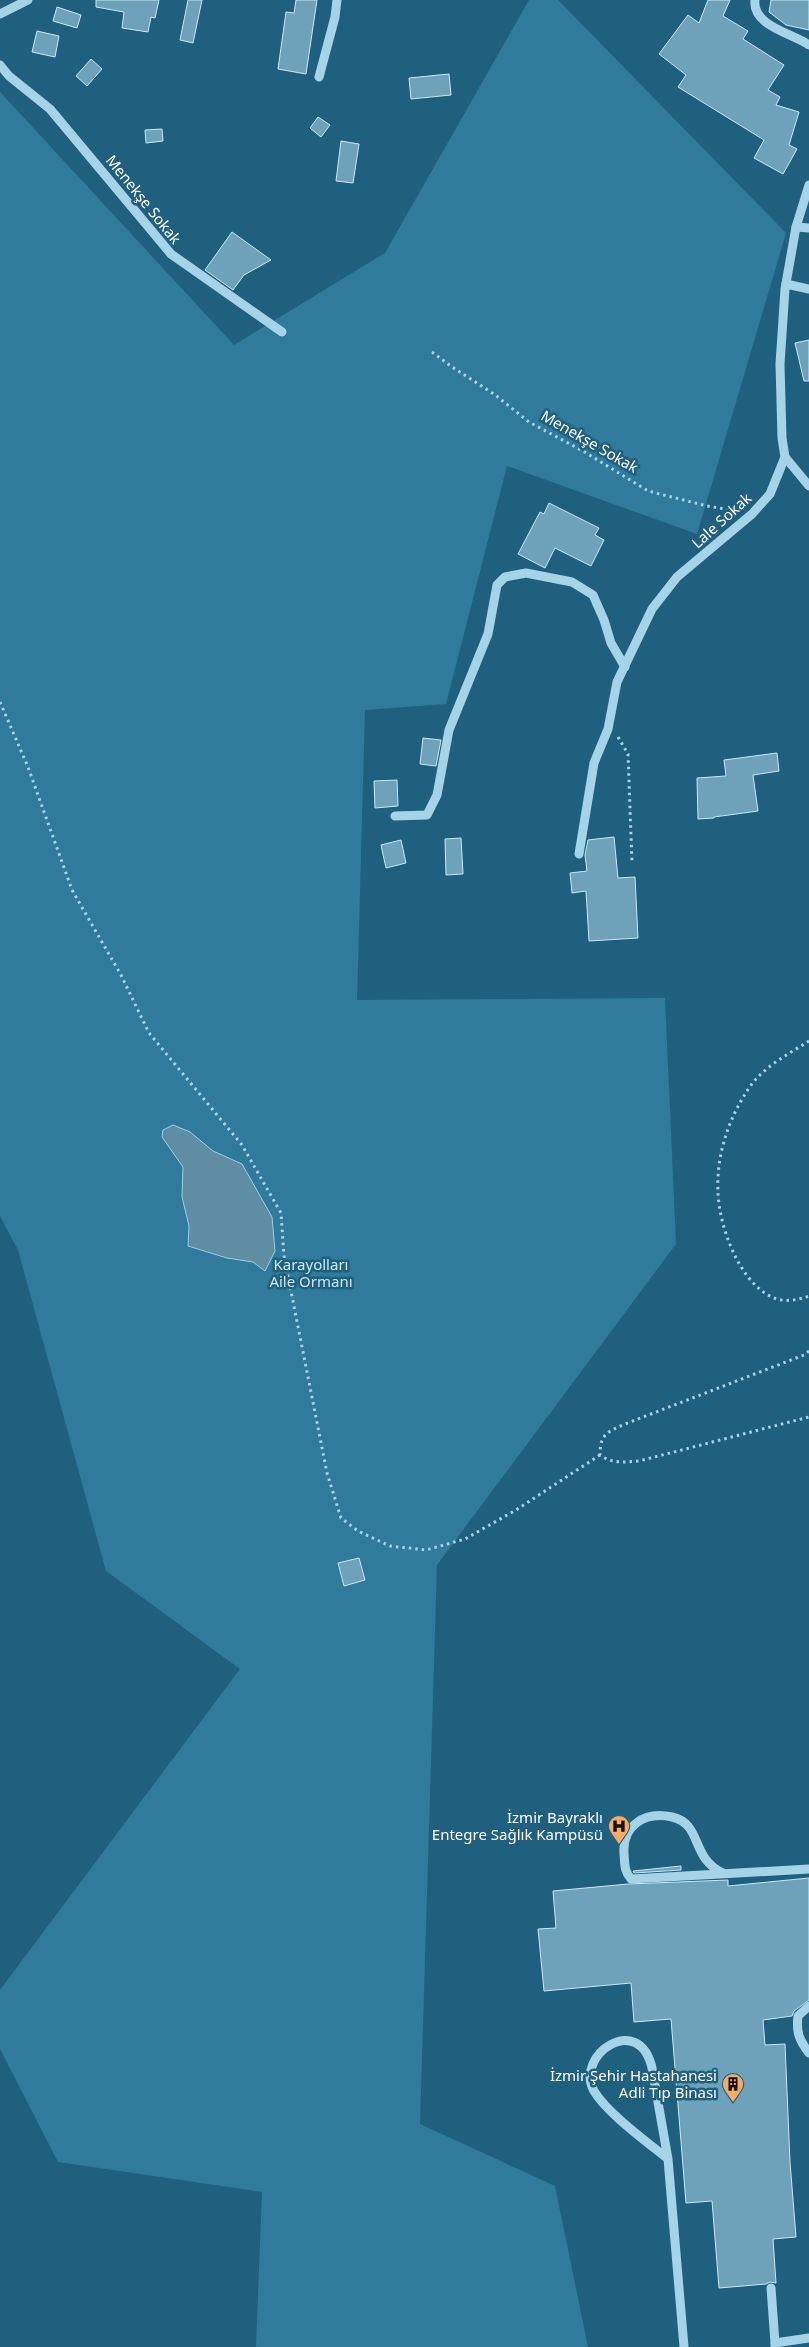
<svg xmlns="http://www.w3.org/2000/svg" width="809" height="2347" viewBox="0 0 809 2347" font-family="'Noto Sans',sans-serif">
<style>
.green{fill:#307a9b}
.water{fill:#5f8da3;stroke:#98d1e9}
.building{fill:#6ea2ba;stroke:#c9e8f6}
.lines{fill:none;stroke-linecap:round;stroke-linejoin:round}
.path{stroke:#a5d3e8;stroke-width:3;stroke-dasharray:2.5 4;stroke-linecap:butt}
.minor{stroke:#a5d3e8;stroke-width:9}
.labels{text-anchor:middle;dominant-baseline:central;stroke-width:5;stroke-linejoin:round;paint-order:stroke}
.street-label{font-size:15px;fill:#fff;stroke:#20607f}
.park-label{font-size:15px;fill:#c9e8f6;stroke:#20607f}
.poi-label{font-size:15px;fill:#fff;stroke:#20607f;text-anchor:end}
</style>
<rect width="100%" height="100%" fill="#20607f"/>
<path class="green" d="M529 0H558L786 233 697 534 507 466 446 704 365 710 357 1000 665 998 676 1244 437 1565 420 2124 555 2186 588 2347H256L262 2192 58 2162 0 2049V1990L240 1669 106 1571 18 1250 0 1216V92L234 345 385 253Z"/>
<path class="water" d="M173 1125 190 1132 213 1151 242 1164 272 1217 275 1251 265 1271 253 1262 227 1258 188 1246 189 1226 182 1197 183 1167 162 1137 163 1130Z"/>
<g class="building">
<path d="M96 0H159L155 18 151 17 148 32 122 28 124 12 96 7Z"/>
<path d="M188 0H202L193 43 180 40Z"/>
<path d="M296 0H317L306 74 278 69 286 12 294 13Z"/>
<path d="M708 0H730L723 16 748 31 743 39 784 65 768 90 780 97 776 105 799 112 789 145 797 149 783 174 754 158 764 140 678 87 686 75 659 54 688 15 699 23Z"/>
<path d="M771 0H809V30L786 25 769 12Z"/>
<path d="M57 7 81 15 77 28 53 21Z"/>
<path d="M37 31 59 36 55 57 32 52Z"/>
<path d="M91 59 102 69 87 86 76 76Z"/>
<path d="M449 74 451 95 411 99 409 78Z"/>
<path d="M318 117 330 125 321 137 310 128Z"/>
<path d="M162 129 163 141 146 143 145 130Z"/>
<path d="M341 141 359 144 353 183 336 181Z"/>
<path d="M232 232 271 260 244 275 233 290 205 270Z"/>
<path d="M809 340V381H804L795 343Z"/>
<path d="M549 503 599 528 595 535 604 540 591 566 555 548 545 568 518 554 540 512 544 514Z"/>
<path d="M423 738 441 740 436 766 420 764Z"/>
<path d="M777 753 779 771 753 775 758 811 714 817V818L698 819 697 778 726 776 724 760Z"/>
<path d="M397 780 398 806 375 808 374 781Z"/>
<path d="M614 837 618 878 635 877 638 938 589 941 586 891 572 893 570 873 587 871 585 855 588 840Z"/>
<path d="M461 838 463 874 446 875 445 839Z"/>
<path d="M401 840 406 863 386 868 381 845Z"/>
<path d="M359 1558 365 1580 344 1586 338 1563Z"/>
<path d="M681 1866V1870L634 1873 633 1871Z"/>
<path d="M809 1878V2000L794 2011 792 2016 763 2020 765 2045 785 2044 790 2162 796 2237 773 2239 776 2283 770 2282 766 2284 719 2288 712 2201 686 2203 671 2019 634 2022 631 1983 544 1991 538 1929 556 1928 553 1891 628 1884 728 1880V1886Z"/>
</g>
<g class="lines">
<g class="path">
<path d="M432 352 452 367 494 394 529 422 583 451 648 491 707 506 737 511"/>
<path d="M0 702 28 767 72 890 121 975 149 1033 242 1145 281 1213 284 1256 327 1473 341 1518 358 1531 390 1546 426 1550 465 1539 516 1510 600 1455"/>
<path d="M618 737 628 754 632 863"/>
<path d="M809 1041C787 1055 761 1068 747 1091 728 1120 716 1157 718 1192 719 1226 739 1282 772 1297 784 1303 797 1300 809 1296"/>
<path d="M809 1351 804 1355 625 1424C608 1432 600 1433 600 1455 612 1464 625 1462 639 1461L809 1417"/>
</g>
<g class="minor">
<path d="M755 0C752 26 792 33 809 45"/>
<path d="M0 14 28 0"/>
<path d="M0 65 9 76 50 109 171 254 282 332"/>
<path d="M319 77 335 17 337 0"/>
<path d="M796 227 809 228"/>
<path d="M786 284 809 289"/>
<path d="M785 457 809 486"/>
<path d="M395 816 427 815 437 795 449 730 488 634 497 585 505 577 526 573 572 582 593 595 604 620 611 643 625 667"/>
<path d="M579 854 594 763 608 729 617 682 652 609 677 577 752 514 770 494 785 457 782 438 780 364 785 289 796 227 809 185"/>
<path d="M723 1873C690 1858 703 1824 672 1817 644 1811 622 1826 624 1854 625 1865 624 1871 631 1879L809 1869"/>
<path d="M809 2006 798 2016C796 2032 799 2040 809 2053"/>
<path d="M668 2159C647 2142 607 2113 594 2091 574 2055 639 2011 652 2068L668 2159 684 2347"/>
<path d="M771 2288 775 2343"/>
<path d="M775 2347V2343L809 2338"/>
</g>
</g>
<defs>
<g id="hospital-pin" transform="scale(1.125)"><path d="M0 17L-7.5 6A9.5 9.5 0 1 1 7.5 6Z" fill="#f5aa66" stroke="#20607f"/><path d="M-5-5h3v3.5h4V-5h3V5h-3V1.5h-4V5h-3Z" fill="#111"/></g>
<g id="building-pin" transform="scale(1.125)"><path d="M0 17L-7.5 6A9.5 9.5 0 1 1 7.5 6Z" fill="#f5aa66" stroke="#20607f"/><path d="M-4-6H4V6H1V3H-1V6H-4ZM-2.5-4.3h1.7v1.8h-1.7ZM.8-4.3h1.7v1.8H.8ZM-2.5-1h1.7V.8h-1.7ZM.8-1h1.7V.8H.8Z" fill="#111"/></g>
</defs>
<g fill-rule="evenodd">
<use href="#hospital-pin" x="619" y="1826"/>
<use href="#building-pin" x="733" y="2084"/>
</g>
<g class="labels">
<g class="street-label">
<text transform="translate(144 199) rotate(51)">Menekşe Sokak</text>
<text transform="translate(590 441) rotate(30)">Menekşe Sokak</text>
<text transform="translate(721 520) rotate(-42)">Lale Sokak</text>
</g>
<g class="park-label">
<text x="311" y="1264">Karayolları<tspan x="311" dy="17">Aile Ormanı</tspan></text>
</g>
<g class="poi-label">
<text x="603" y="1817">İzmir Bayraklı<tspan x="603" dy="17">Entegre Sağlık Kampüsü</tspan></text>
<text x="717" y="2075">İzmir Şehir Hastahanesi<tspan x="717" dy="17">Adli Tıp Binası</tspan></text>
</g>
</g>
</svg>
